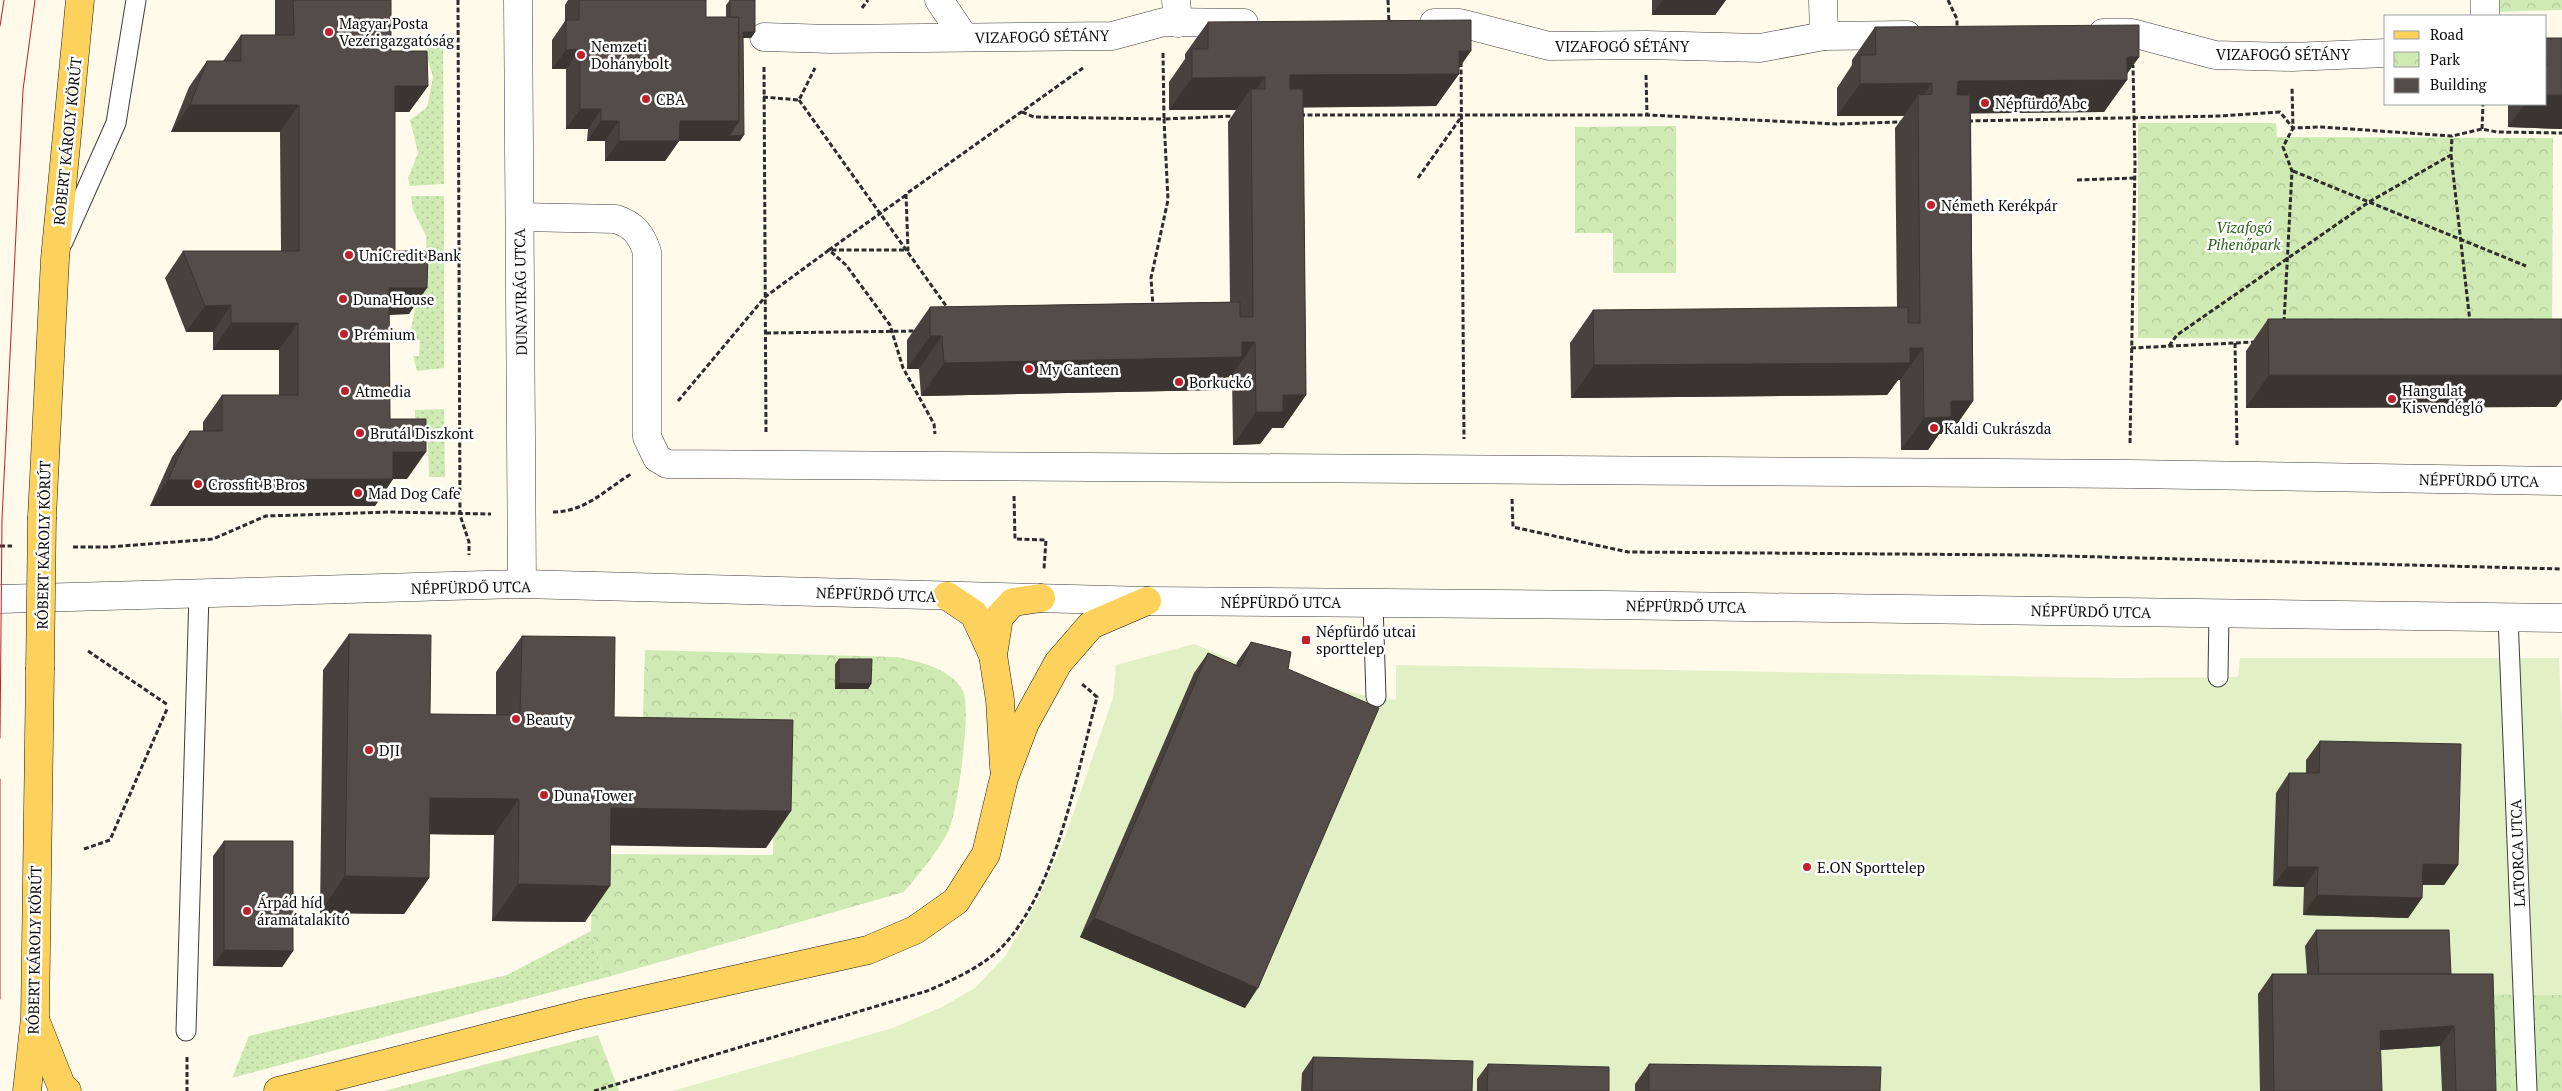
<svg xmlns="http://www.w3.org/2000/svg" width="2562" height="1091" viewBox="0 0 2562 1091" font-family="'PT Serif',serif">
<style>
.grass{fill:url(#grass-dots)}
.park{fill:url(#park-crowns)}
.pitch{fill:#e2f1c5}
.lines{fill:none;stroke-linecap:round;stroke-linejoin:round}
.service-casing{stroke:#3e3e3e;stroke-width:21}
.pedestrian-casing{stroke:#3e3e3e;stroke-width:29}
.minor-casing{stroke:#3e3e3e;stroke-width:29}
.tertiary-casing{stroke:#3e3e3e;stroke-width:29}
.primary-casing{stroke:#1c1c1c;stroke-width:29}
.path{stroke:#2d2d2d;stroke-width:3;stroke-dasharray:5 2.5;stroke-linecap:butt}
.service{stroke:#fff;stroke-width:19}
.pedestrian{stroke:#fff;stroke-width:28}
.minor{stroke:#fff;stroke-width:28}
.tertiary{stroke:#fff;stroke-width:28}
.primary{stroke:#fcd25d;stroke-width:28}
.tram{stroke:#be212b;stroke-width:1}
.primary-bridge-casing{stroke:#1c1c1c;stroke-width:29;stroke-linecap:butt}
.primary-bridge{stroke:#fcd25d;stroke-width:28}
.wall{fill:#48413e}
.shaded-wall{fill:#3b3532}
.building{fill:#544c48;stroke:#3b3532}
.poi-dot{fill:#be212b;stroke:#fff;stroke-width:2}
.labels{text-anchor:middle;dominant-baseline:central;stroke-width:5;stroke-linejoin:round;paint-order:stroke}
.poi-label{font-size:15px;fill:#0b0b0b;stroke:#fff;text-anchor:start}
.street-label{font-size:15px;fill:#0b0b0b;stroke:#fff}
.park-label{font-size:15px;font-style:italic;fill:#2b641b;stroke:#fff}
</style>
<defs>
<pattern id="grass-dots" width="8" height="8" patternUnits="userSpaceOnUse" patternTransform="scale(1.25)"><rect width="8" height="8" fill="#d0eab3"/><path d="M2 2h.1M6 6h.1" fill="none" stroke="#b1c799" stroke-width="1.8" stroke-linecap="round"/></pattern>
<pattern id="park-crowns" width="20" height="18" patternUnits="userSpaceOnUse" patternTransform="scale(1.25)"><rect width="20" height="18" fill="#d0eab3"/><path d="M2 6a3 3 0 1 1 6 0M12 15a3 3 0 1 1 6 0" fill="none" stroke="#b1c799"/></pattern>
</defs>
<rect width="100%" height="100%" fill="#fffaea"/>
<g class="grass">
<path d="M427 40H443L444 184 410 186 408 178 418 153 410 120 427 107 433 77 427 57Z"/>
<path d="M411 196H444V368L417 371 413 356H419L420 340H409L418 293 427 277 426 236 413 210Z"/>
<path d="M444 409 445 477H429L428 443 415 441V410Z"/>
<path d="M591 931 604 978 232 1078 249 1036 507 975Z"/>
</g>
<g class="park">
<path d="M2495 0H2562V10L2496 12Z"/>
<path d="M2138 123H2276L2277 137 2553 138 2552 340 2138 338Z"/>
<path d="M1676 126V273H1613V233H1575V127Z"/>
<path d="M645 650 897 657C920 662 951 668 963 691 972 707 957 813 949 830 937 853 920 873 904 892L604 978 591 931 593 854 773 855 775 753 642 747Z"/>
<path d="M2479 994 2562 995V1091H2481Z"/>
<path d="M598 1035 619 1091H384Z"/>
</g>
<path class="pitch" d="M1194 644 1237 662 1363 695 1396 700V665L2117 678 2238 677 2240 658H2559L2562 727V995L2479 994 2481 1091H672L893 1028 942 1007 975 988 1006 955 1039 898 1065 837 1113 698 1116 665Z"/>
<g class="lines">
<g class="service-casing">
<g id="service">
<path d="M63 242 116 123 136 0"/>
<path d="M1373 603 1376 697"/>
<path d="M2508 617 2527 1090"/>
<path d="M2218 677 2219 613"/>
<path d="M186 1031 199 594"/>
</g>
</g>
<g class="pedestrian-casing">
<path id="pedestrian" d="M1823 0 1824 36"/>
</g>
<g class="minor-casing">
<g id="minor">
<path d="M518 0 522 584"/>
<path d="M939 0 964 37"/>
<path d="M1176 0 1178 23"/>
<path d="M2485 0V16"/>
<path d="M1434 23H1460L1549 46 1646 45 1760 48 1824 36 1907 35"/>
<path d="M2103 33H2132L2215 55 2292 57 2386 53"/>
<path d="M764 37 831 39 1112 36 1164 22 1244 23"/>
<path d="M520 217 616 219C634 225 641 234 647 252V437L657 458 667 464 2130 474 2562 481"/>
</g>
</g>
<g class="tertiary-casing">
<path id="tertiary" d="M0 599 522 584 1147 601 1605 605 2562 618"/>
</g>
<g class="primary-casing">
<g id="primary">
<path d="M42 517 55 259 80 0"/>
<path d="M947 596 974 614 993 655 1000 700 1004 767"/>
<path d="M993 655 999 617 1013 602 1041 598"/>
<path d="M36 1022 61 1085 67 1091"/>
<path d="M27 1091 35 1018 40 670"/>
<path d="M278 1091 581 1014 868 950 915 930 956 901 986 854 1004 778 1025 723 1058 663 1091 625 1147 601"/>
</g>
</g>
<g class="path">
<path d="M458 0 460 515 469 542V555"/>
<path d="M1388 0 1389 23"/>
<path d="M1948 0 1957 19V29"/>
<path d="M862 8 868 0"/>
<path d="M1163 53 1164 119 1234 116"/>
<path d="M1461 62 1464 439"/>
<path d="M764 67 766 433"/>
<path d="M1646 75 1647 115"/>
<path d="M763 97 799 100 815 68"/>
<path d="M799 100 949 310"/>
<path d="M1022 112 1034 117 1164 119 1168 200 1151 278 1153 306"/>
<path d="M1300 115H1647L1837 124 1901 122"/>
<path d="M1968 121 2220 116 2280 112 2293 128 2321 127 2452 136 2482 129 2497 132 2562 133"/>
<path d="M2482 129 2483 104"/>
<path d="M2451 155 2470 322"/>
<path d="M2293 171 2526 266"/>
<path d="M1418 178 1462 116"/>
<path d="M2077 180 2134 178"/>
<path d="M906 195 829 250 846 265 890 325 903 368 934 424 935 434"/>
<path d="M2284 322 2292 171 2283 147 2293 128 2292 87"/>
<path d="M766 333 916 331"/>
<path d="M2235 343 2237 445"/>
<path d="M2169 346 2177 335 2369 202 2451 155 2452 136"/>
<path d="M2131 348 2255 342"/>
<path d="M678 401 765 297 829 250H908L906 194 1083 68"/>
<path d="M2130 443 2135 165 2133 65"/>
<path d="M1014 496 1015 539 1046 540 1044 569"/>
<path d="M1512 499 1513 527 1628 552 2026 555 2562 569"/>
<path d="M553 512C585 512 605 490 631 474"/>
<path d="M0 546H12"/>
<path d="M73 547H109L213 539 266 516 391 512 491 514"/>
<path d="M88 651 168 705"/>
<path d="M84 849 110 840 167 709"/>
<path d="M187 1057V1091"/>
<path d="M594 1091 927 991C952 980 978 969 999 950 1056 894 1077 773 1097 697L1081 683"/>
</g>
<use href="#service" class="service"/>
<use href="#pedestrian" class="pedestrian"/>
<use href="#minor" class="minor"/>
<use href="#tertiary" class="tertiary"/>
<use href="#primary" class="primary"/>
<g class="tram">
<path d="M0 26 4 0"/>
<path d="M0 738 2 519 23 90 35 0"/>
<path d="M0 779V999"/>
</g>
<g class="primary-bridge-casing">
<path id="primary-bridge" d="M40 670 42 517"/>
</g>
<use href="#primary-bridge" class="primary-bridge"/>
</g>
<g class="wall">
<path d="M275 0H391V51L428 86 409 112H395V251L409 314 389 315 390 419 407 479H393L375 506H150L172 457 190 431H203V422L222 395H279V350H213V332H186L165 278 183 251H281L280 132H171L189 87 207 61H223L241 35H275Z"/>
<path d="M568 0H706V17H726V5L730 0 755 32 751 38H743L740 141H679L665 161H605V141H587L588 129H566V69H552V40L565 21V5Z"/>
<path d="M1652 0H1726L1715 15H1652Z"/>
<path d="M1208 22 1459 68V74L1436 106 1303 107 1306 395 1283 428H1272L1260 444 1233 445 1232 375H1230L1219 390 921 396 919 369H907V340L930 307 1230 302 1228 122 1236 110H1169V82L1185 59V54Z"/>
<path d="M1875 27 2139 57 2127 74 2104 112 1971 113 1973 401 1950 434H1939L1928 450H1901L1900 380H1898L1887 395 1571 398 1570 343 1593 310 1897 308 1895 128 1904 116H1837V88L1852 65V60Z"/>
<path d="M2546 38H2562V129L2508 127V104H2546Z"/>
<path d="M2268 319H2562V399L2556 407 2246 408V351Z"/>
<path d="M349 634 430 714 496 715V672L522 636 614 717 766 848 611 845 585 922 492 921 494 835 429 834V878L404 914 320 913 323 670Z"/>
<path d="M1251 642 1288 669 1245 1008 1080 937 1194 673 1208 653 1236 665 1237 662Z"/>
<path d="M839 659 871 684 868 689H835V664Z"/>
<path d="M2320 741 2458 865 2444 885H2422V898L2408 918 2303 915 2304 887 2273 886 2276 793 2289 773H2306V760Z"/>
<path d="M224 841 293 951 282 967 213 966V856Z"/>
<path d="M2316 930 2451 974 2496 1091H2442L2440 1046 2380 1050 2382 1091H2260L2258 994 2272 974H2307L2305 946Z"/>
<path d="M1313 1057 1472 1091H1301L1302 1073Z"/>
<path d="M1488 1064 1609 1091H1477V1079Z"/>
<path d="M1649 1064 1880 1091H1635V1084Z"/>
</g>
<g class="shaded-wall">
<path d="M1663 0H1726L1715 15H1652Z"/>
<path d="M743 32H755L751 38H739Z"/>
<path d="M580 49 566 69H552L566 50Z"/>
<path d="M1459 51H1471L1455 74H1459L1436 106 1267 108 1290 75Z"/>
<path d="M2127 57H2139L2122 80H2127L2104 112 1935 114 1958 81Z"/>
<path d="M1265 77 1251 97V89L1236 110H1169L1192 78Z"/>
<path d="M1932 83 1918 103V95L1904 116H1837L1860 84Z"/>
<path d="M395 86H428L409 112H376Z"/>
<path d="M2546 95H2562V129L2508 127 2525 104H2546Z"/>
<path d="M190 105H299L280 132H171Z"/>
<path d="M580 109H601L588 129H566Z"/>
<path d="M601 121H619L605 141H587Z"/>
<path d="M680 121H739L744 135 740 141H666Z"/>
<path d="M619 141H679L665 161H605Z"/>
<path d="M389 288H427L409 314 370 315Z"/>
<path d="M231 305 213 332H186L205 306Z"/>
<path d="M231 323H298L279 350H213Z"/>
<path d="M930 336H942L919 369H907Z"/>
<path d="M1242 342H1255L1232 375H1230L1219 390 921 396 944 363Z"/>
<path d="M1910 348H1923L1900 380H1898L1887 395 1571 398 1594 365Z"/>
<path d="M2269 375H2562V399L2556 407 2246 408Z"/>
<path d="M1283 395H1306L1283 428H1272L1260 444 1233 445 1256 412Z"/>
<path d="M1951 401H1973L1950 434H1939L1928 450H1901L1924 418Z"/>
<path d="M393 452H426L407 479H375Z"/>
<path d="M393 479 375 506H150L168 480Z"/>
<path d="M839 683 871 684 868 689H835Z"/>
<path d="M430 798 519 799 494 835 404 834Z"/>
<path d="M611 808 791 811 766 848 586 845Z"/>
<path d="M2423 864 2458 865 2444 885 2409 884Z"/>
<path d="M2287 867H2318L2304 887 2273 886Z"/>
<path d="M345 876 429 878 404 914 320 913Z"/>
<path d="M518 884 610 886 585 922 492 921Z"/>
<path d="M2317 895 2422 898 2408 918 2303 915Z"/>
<path d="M1094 918 1258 988 1245 1008 1080 937Z"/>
<path d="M224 950 293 951 282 967 213 966Z"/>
<path d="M2454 1026 2440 1046 2366 1051 2380 1031Z"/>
</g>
<g class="building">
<path d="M293 0H391V51H427L428 86H395V251H428L427 288H389L390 419H426V452H393V479L168 480 190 431H222V395H298V323H231V305L205 306 183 251H299V105H190L207 61H241V35H294Z"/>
<path d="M579 0H706V17H739V121H680L679 141H619V121H601V109H580V49L566 50V20H579Z"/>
<path d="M730 0H755V32H743L744 135 729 136 739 121V17H730Z"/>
<path d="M1471 20V51H1459V74L1290 75V89H1303L1306 395H1283V412H1256L1255 342H1242V357L944 363 942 336H930V307L1240 302V317H1253L1251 89H1265V77L1192 78V49H1208V22Z"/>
<path d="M2139 25V57H2127V80L1958 81 1957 95H1970L1973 401H1951V417L1924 418 1923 348H1910V363L1594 365 1593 310 1908 307V323H1920L1918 95 1932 94V83L1860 84V55H1876L1875 27Z"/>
<path d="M2546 38H2562V95H2546V66H2547Z"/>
<path d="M2268 319H2562V375H2269Z"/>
<path d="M349 634 431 635 430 714 520 715 522 636 615 637 614 717 793 720 791 811 611 808 610 886 518 884 519 799 430 798 429 878 345 876Z"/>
<path d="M1251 642 1291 652 1288 669 1379 708 1258 988 1094 918 1208 653 1240 667Z"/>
<path d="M839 659H872L871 684 839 683Z"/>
<path d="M2320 741 2461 744 2458 865 2423 864 2422 898 2317 895 2318 867H2287L2289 773H2319Z"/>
<path d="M224 841H293V951L224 950Z"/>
<path d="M2316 930H2449L2451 974H2319Z"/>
<path d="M2272 974H2493L2496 1091H2456L2454 1026 2380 1031 2382 1091H2274Z"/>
<path d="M1313 1057 1473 1061 1472 1091H1312Z"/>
<path d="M1488 1064 1609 1067V1091H1487Z"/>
<path d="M1649 1064 1881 1067 1880 1091H1649Z"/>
</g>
<g class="poi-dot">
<circle cx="329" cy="32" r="5"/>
<circle cx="581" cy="55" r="5"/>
<circle cx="646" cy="99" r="5"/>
<circle cx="1985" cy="103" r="5"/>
<circle cx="1931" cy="205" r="5"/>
<circle cx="349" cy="255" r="5"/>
<circle cx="343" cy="299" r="5"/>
<circle cx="344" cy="334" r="5"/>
<circle cx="1029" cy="369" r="5"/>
<circle cx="1179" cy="382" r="5"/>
<circle cx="345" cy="391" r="5"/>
<circle cx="2392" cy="399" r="5"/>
<circle cx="1934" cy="428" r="5"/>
<circle cx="360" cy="433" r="5"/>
<circle cx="198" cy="484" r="5"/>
<circle cx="358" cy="493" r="5"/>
<rect x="1301" y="635" width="10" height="10" rx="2.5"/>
<circle cx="516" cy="719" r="5"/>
<circle cx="369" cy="750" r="5"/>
<circle cx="544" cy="795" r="5"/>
<circle cx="1807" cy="867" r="5"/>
<circle cx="247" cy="911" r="5"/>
</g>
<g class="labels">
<g class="poi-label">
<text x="339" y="23">Magyar Posta<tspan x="339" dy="17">Vezérigazgatóság</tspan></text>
<text x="591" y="46">Nemzeti<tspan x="591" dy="17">Dohánybolt</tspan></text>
<text x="656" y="99">CBA</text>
<text x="1995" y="103">Népfürdő Abc</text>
<text x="1941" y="205">Németh Kerékpár</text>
<text x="359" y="255">UniCredit Bank</text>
<text x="353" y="299">Duna House</text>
<text x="354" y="334">Prémium</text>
<text x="1039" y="369">My Canteen</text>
<text x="1189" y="382">Borkuckó</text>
<text x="2402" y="390">Hangulat<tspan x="2402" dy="17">Kisvendéglő</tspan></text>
<text x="355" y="391">Atmedia</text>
<text x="1944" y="428">Kaldi Cukrászda</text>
<text x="370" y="433">Brutál Diszkont</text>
<text x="208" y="484">Crossfit B'Bros</text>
<text x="368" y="493">Mad Dog Cafe</text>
<text x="1316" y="631">Népfürdő utcai<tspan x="1316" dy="17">sporttelep</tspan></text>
<text x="526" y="719">Beauty</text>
<text x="379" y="750">DJI</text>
<text x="554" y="795">Duna Tower</text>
<text x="1817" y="867">E.ON Sporttelep</text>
<text x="257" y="902">Árpád híd<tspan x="257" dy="17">áramátalakító</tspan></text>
</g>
<g class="street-label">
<text transform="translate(1042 36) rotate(-1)">VIZAFOGÓ SÉTÁNY</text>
<text x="1622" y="46">VIZAFOGÓ SÉTÁNY</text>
<text x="2283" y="54">VIZAFOGÓ SÉTÁNY</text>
<text transform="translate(67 141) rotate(-84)">RÓBERT KÁROLY KÖRÚT</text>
<text transform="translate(520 292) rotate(-91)">DUNAVIRÁG UTCA</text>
<text transform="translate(2479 480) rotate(1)">NÉPFÜRDŐ UTCA</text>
<text transform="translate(43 545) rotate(-89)">RÓBERT KÁROLY KÖRÚT</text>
<text transform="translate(471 587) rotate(-1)">NÉPFÜRDŐ UTCA</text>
<text transform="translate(876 594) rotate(2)">NÉPFÜRDŐ UTCA</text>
<text x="1281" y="602">NÉPFÜRDŐ UTCA</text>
<text transform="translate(1686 606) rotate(1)">NÉPFÜRDŐ UTCA</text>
<text transform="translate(2091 611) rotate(1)">NÉPFÜRDŐ UTCA</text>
<text transform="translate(2517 853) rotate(-92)">LATORCA UTCA</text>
<text transform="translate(34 950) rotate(-89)">RÓBERT KÁROLY KÖRÚT</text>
</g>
<g class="park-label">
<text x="2244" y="227">Vizafogó<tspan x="2244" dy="17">Pihenőpark</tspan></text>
</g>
</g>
<rect x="2384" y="15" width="162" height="90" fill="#ffffff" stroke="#9d9d9d"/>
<rect x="2394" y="31" width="25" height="8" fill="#fcd25d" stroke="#9d9d9d"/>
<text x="2430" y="40" font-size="15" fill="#0b0b0b">Road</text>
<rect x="2394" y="52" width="25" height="15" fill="url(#park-crowns)" stroke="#9d9d9d"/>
<text x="2430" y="65" font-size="15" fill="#0b0b0b">Park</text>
<rect x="2394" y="78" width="25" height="15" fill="#544c48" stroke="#9d9d9d"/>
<text x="2430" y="90" font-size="15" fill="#0b0b0b">Building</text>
</svg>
